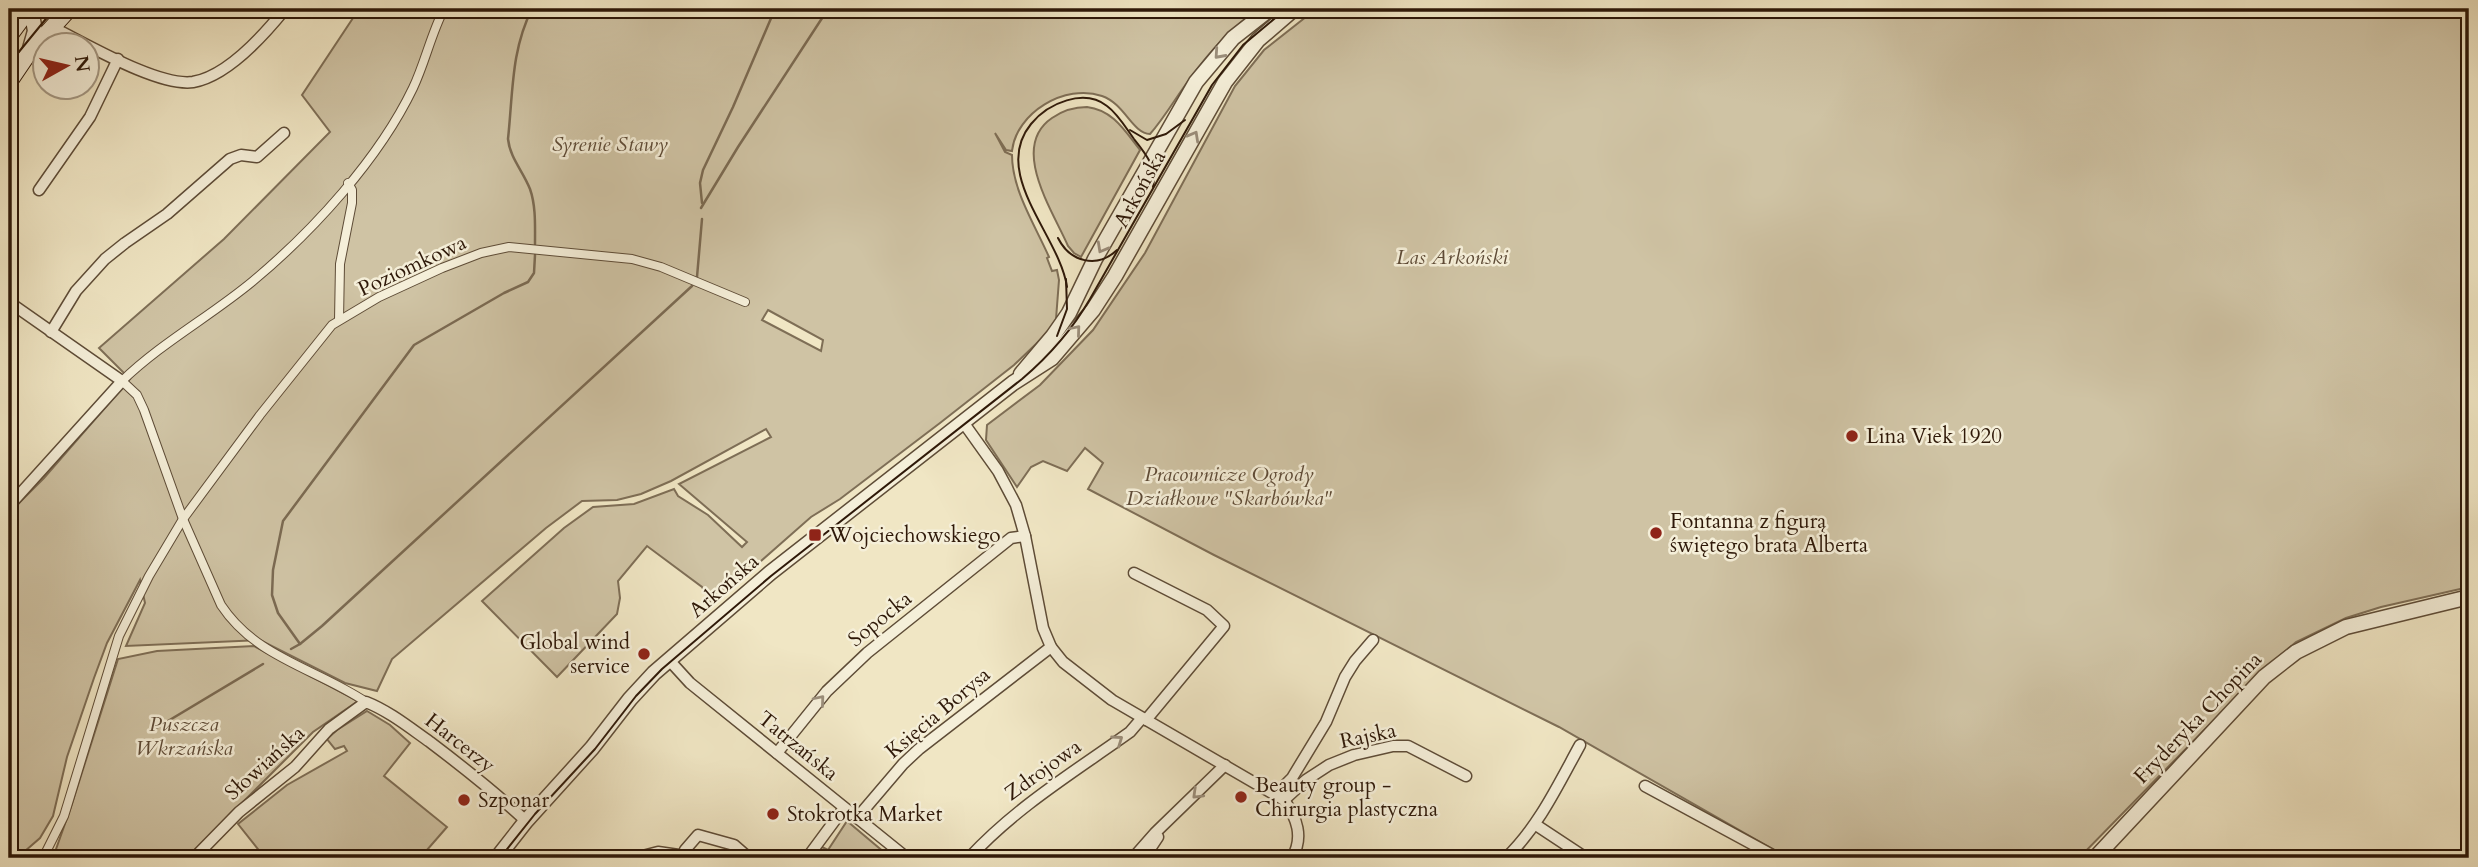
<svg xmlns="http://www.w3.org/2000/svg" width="2478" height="867" viewBox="0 0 2478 867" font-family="Cardo,serif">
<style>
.green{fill:#cfc3a4;stroke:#7e6e56;stroke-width:2;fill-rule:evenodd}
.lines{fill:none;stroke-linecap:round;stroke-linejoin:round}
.stream{stroke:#7b6a52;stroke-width:2.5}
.pedestrian-casing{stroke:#5e4c37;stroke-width:10}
.minor-casing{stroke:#5e4c37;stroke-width:13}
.tertiary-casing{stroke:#5e4c37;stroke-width:17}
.secondary-casing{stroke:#2e1808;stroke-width:18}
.pedestrian{stroke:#f5efd9;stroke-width:8}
.minor{stroke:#f5efd9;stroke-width:10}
.tertiary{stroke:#f5efd9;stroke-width:14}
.secondary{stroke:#f5efd9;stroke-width:16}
.tram{stroke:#2e1808;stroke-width:2}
.oneway{stroke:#9b8e7b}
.poi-dot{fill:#8f2418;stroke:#f5efd9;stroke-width:2.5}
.labels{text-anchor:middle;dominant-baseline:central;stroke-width:5;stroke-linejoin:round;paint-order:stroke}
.park-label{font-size:21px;font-style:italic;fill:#5e4b37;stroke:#f5efd9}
.street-label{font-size:21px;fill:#2e1808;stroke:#f5efd9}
.poi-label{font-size:21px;fill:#2e1808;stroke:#f5efd9;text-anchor:start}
</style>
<rect width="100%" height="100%" fill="#f0e6c4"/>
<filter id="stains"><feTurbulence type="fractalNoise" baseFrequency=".00286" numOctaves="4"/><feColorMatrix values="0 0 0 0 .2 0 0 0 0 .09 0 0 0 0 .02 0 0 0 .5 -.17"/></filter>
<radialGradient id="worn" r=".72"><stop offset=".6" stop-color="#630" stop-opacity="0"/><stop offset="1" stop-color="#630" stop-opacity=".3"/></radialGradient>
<g class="green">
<path d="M359 9H1259C1231 27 1209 52 1189 80 1176 97 1165 117 1150 134 1132 133 1125 104 1102 96 1065 83 1016 113 1012 151L1006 150 995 133 1005 152 1012 155C1012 190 1035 225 1049 257L1047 258 1052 271 1057 270 1059 280 1056 319 1055 324 1036 344 1014 365 940 423 840 499 811 517 712 604 702 587 647 546 618 581 620 598 617 614 557 677 482 601 564 528 593 507 634 504 674 489 678 496 708 515 742 547 747 542 679 484 771 437 766 429 671 481 641 494 617 500 582 501 546 528 392 659 377 691 345 683 260 640 126 646 145 603 140 580 107 643 94 678 67 757 53 816 40 838 17 858H9V513L44 478 130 379 99 348 224 239 330 132 302 95ZM768 310 823 340 821 351 762 320Z"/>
<path d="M1316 9H2469V587L2381 607 2346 618 2296 642 2261 672 2079 858H1788L1559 727 1214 555 1088 489 1103 463 1085 448 1067 471 1043 461 1031 467 1017 487 986 440 987 425 1040 385 1093 330 1145 253 1235 86 1264 50Z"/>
<path d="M1087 107C1113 110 1125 131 1140 150L1081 257 1074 253 1068 246C1053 211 1009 147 1052 118 1062 111 1074 107 1087 107Z"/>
<path d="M254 646 358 701 313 732 187 858H49L55 852 72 804 118 659 157 651Z"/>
<path d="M367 711 390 725 410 743 384 776 447 827 420 858H265L238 824 287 785 347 751 344 746 335 749 327 739 337 730Z"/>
<path d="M847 821 891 858H810L820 846 828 850Z"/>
</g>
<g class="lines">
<g class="stream">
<path d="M532 9C511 50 513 93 508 139 510 158 523 171 530 189 536 206 535 226 535 244"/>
<path d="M702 203 700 183 703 170 733 107 775 9"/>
<path d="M701 208 738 147 828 9"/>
<path d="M697 277 702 219"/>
<path d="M300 644 322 626 692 286"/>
<path d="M291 649 300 644 278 613 272 595 273 570 283 521 414 345 504 293 528 282 534 273 535 255"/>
<path d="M153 730 263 664"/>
</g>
<g class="pedestrian-casing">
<g id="pedestrian">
<path d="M339 320 340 264 352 203V190L348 183"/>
<path d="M366 702C315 668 256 658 221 605L183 519 144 410 137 395 122 381C161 343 211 316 253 281 313 231 379 159 413 88 425 63 431 34 444 9"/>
<path d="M43 858 64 816 119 636 149 576 183 519 260 415 332 325 379 297 442 268 481 253 509 247 632 259 661 267 745 302"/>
</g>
</g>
<g class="minor-casing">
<g id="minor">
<path d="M52 27C85 43 158 87 193 82 228 76 264 35 285 9"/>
<path d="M39 190 90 117 118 59"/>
<path d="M9 302 122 381 9 506"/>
<path d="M51 332 76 291 105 259 125 243 167 214 230 159 241 155 257 157 284 133"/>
<path d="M963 422 998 471 1016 505 1025 536 1043 628 1051 647 1063 662 1112 700 1284 800C1297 818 1304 837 1292 858"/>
<path d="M1134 573 1207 610 1224 626 1146 720"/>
<path d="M669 660 690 683 907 858"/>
<path d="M777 753 827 691 867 653 1011 538 1025 536"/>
<path d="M1645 786 1778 858"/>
<path d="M1276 794 1292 778 1326 722 1345 677 1355 661 1373 640"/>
<path d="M1284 800 1306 780 1329 765 1354 755 1393 746H1408L1466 776"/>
<path d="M857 818 903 764 919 749 1051 647"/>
<path d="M1536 825 1586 858"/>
<path d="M684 855 685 850 698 835 734 845 749 858"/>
<path d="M194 858 239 812 295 767 329 729 366 702C389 711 410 728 430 742 463 767 496 793 526 821"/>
<path d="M635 858 658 852 699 858"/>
<path d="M807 858 844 808"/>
<path d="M969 858C1016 807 1074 772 1130 732L1142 718"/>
<path d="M1133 858 1155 833 1225 765"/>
<path d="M1144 858 1158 837"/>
<path d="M1506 858C1539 826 1558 785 1580 745"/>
</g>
</g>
<g class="tertiary-casing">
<g id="tertiary">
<path d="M9 29 11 9"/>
<path d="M29 52 35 31 31 9"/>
<path d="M1021 374 1053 336 1069 313 1095 259 1196 82 1233 38 1270 9"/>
<path d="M497 858 526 821 592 748 630 699 654 673 770 573 1013 383 1052 358 1093 310 1115 276 1225 82 1258 40 1294 9"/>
<path d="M2095 858 2264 677 2296 652 2346 627 2469 597"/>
</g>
</g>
<g class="secondary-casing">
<g id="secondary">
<path d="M9 36 29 9"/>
<path d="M9 82 28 54 69 9"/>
</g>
</g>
<use href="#pedestrian" class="pedestrian"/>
<use href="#minor" class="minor"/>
<use href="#tertiary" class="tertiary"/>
<use href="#secondary" class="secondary"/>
<g class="tram">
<path d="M9 64 54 9"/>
<path d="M1130 130 1147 140 1166 134 1185 120"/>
<path d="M1058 238C1070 262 1097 269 1117 250"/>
<path d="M1067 287C1060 236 990 174 1031 124 1048 103 1084 88 1107 106 1118 114 1126 128 1134 139 1146 154 1157 167 1153 187"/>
<path d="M1057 336 1067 309 1066 279"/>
<path d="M500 858 535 814 595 749 636 696 662 669 771 576 1022 379C1049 356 1072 330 1090 299L1212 85 1243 45 1286 9"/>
</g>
</g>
<defs><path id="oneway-chevron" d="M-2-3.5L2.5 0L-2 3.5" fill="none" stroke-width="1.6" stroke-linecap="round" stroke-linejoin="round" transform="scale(1.75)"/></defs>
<g class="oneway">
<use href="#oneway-chevron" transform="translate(1219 54) rotate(132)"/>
<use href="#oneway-chevron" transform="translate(1194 136) rotate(-61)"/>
<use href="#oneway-chevron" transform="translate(1102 248) rotate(119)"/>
<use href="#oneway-chevron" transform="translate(1076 330) rotate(-50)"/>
<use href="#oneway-chevron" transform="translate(820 700) rotate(-50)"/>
<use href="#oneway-chevron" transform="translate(1118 740) rotate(-35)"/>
<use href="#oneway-chevron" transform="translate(1197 794) rotate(136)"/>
</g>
<g class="poi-dot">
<circle cx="1852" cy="436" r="7"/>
<circle cx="1656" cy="533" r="7"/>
<rect x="808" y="528" width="14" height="14" rx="3.5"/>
<circle cx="644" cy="654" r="7"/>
<circle cx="1241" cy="797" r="7"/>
<circle cx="464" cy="800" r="7"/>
<circle cx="773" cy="814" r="7"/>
</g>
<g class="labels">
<g class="park-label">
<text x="610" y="144">Syrenie Stawy</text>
<text x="1452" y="257">Las Arkoński</text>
<text x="1229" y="474">Pracownicze Ogrody<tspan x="1229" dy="24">Działkowe "Skarbówka"</tspan></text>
<text x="184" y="724">Puszcza<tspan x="184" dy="24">Wkrzańska</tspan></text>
</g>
<g class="street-label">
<text transform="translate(1140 189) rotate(-61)">Arkońska</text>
<text transform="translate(412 266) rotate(-25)">Poziomkowa</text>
<text transform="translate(724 586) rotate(-41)">Arkońska</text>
<text transform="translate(880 619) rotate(-39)">Sopocka</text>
<text transform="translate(938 713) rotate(-40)">Księcia Borysa</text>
<text transform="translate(2198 718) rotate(-46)">Fryderyka Chopina</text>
<text transform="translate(1368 736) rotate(-12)">Rajska</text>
<text transform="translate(460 743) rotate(38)">Harcerzy</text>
<text transform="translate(798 746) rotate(39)">Tatrzańska</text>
<text transform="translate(265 763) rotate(-42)">Słowiańska</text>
<text transform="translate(1043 770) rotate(-36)">Zdrojowa</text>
</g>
<g class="poi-label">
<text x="1866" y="436">Lina Viek 1920</text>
<text x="1670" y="521">Fontanna z figurą<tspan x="1670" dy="24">świętego brata Alberta</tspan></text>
<text x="829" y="535">Wojciechowskiego</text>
<text x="630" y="642" text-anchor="end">Global wind<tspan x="630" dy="24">service</tspan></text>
<text x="1255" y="785">Beauty group -<tspan x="1255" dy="24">Chirurgia plastyczna</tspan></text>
<text x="478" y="800">Szponar</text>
<text x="787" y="814">Stokrotka Market</text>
</g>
</g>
<rect width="2478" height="867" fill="none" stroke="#f0e6c4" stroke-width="35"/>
<rect x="10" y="10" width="2457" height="846" fill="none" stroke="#2e1808" stroke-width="3.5"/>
<rect x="18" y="18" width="2443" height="832" fill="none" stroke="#2e1808" stroke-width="2"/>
<g transform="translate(66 66) rotate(82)"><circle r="33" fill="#f5efd9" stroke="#a59985" stroke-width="2"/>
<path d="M0-5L12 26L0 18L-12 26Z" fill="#8f2418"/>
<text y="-10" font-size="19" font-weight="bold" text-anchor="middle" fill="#2e1808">N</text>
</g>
<rect width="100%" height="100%" filter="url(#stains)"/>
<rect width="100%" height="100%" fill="url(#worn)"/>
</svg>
